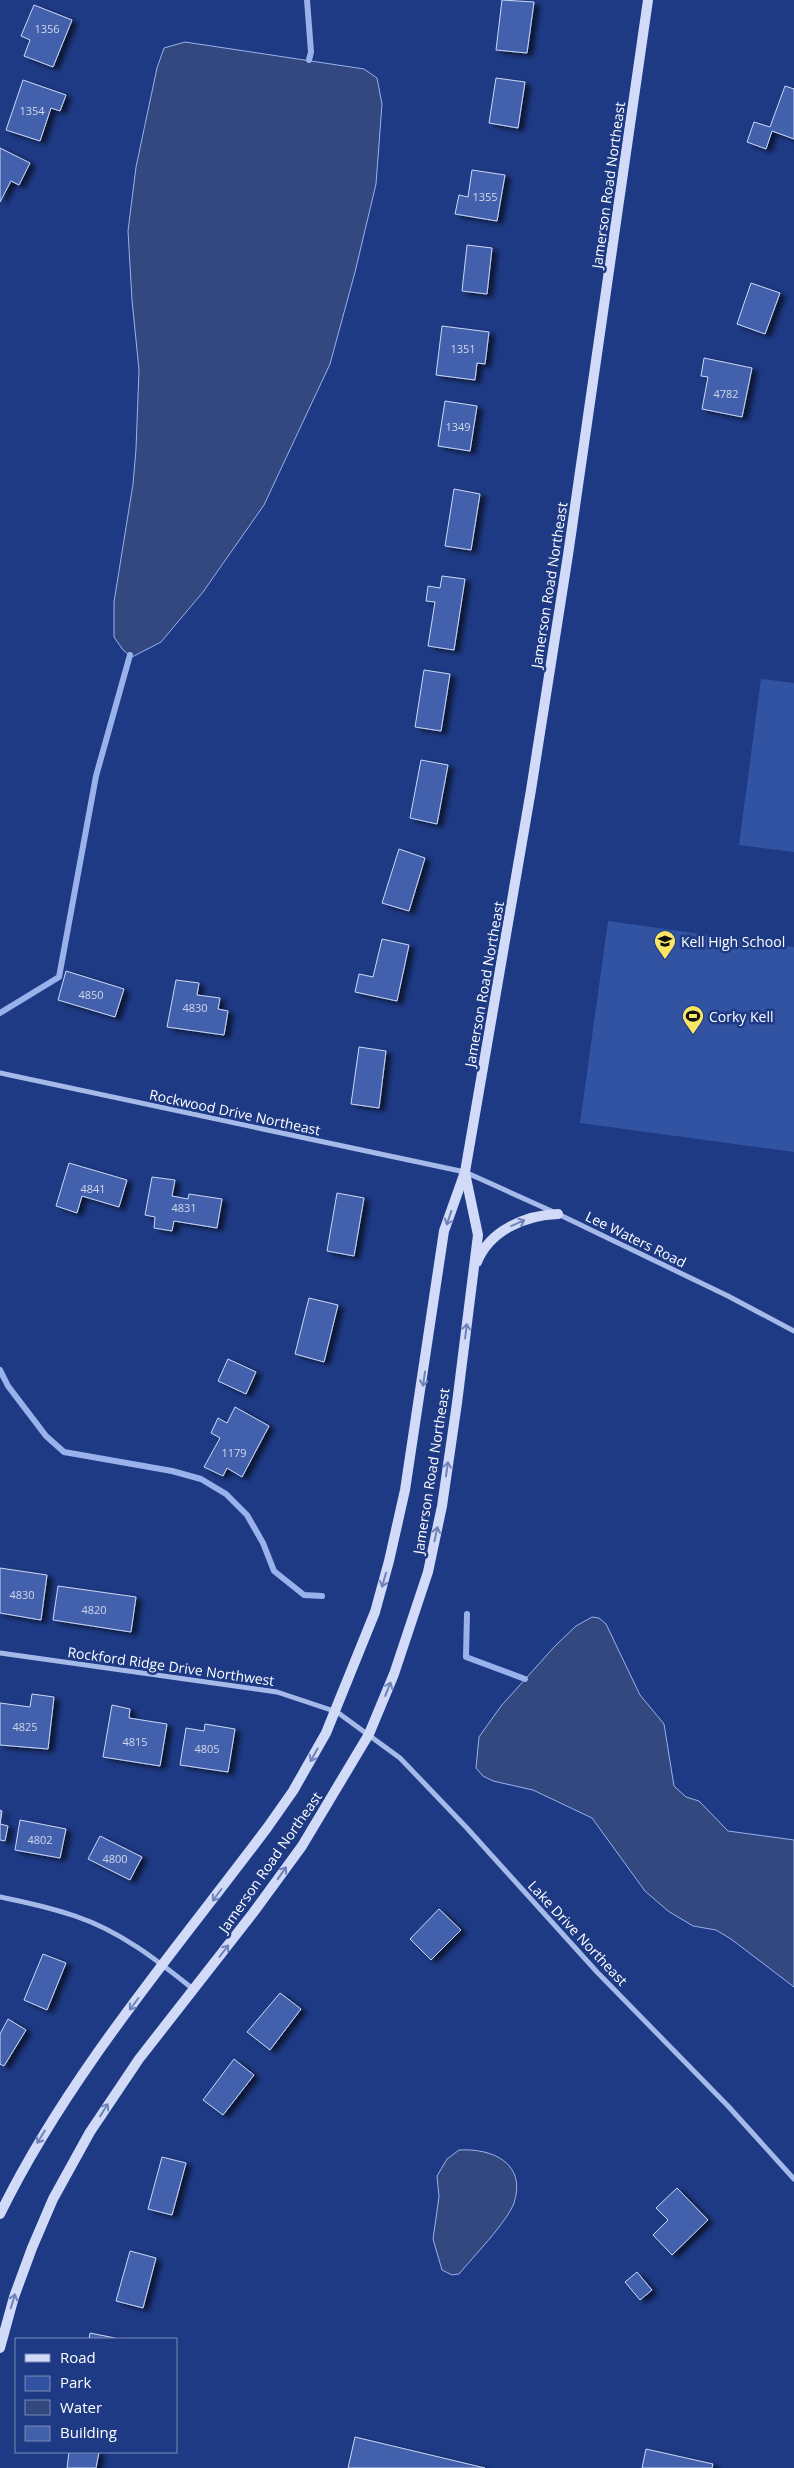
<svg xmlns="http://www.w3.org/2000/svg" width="794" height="2468" viewBox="0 0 794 2468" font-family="'Open Sans',sans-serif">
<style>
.green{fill:#3252a2}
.water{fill:#33487f;stroke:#99b2ec}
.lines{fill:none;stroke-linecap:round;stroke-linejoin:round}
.stream{stroke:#99b2ec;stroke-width:6}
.building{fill:#4261ab;stroke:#cad7f7;filter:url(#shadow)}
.street{stroke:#a6baea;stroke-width:5}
.secondary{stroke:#d1dbf8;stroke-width:10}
.oneway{stroke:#6f82b9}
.labels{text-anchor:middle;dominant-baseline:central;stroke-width:5;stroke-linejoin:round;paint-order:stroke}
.number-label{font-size:11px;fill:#d0d8ea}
.street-label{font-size:14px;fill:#fff;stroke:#1e3a85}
.poi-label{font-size:14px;fill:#fff;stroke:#1e3a85;text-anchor:start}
</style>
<defs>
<filter id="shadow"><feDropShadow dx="5.5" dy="3" stdDeviation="2.5" flood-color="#0009"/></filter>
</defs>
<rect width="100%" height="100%" fill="#1e3a85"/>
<g class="green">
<path d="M761 679 794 683V852L739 845Z"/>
<path d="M608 921 794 947V1152L580 1123Z"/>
</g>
<g class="water">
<path d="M185 42 364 69 377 78 382 104 376 184 355 272 330 364 264 505 203 592 161 642 132 657 123 650 114 637V602L133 484 136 449 139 370 132 300 128 231 136 167 157 68 164 48Z"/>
<path d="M592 1617 599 1618 606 1624 640 1695 664 1724 674 1786 686 1797 699 1801 728 1831 794 1840V1987L731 1939 716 1930 693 1926 668 1911 645 1891 592 1818 533 1790 493 1781 483 1776 476 1768 479 1737 501 1706 555 1646 576 1626Z"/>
<path d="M459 2150C492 2148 527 2163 514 2203 507 2222 473 2257 459 2274L452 2275 442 2270 433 2239 439 2197 437 2176 447 2159Z"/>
</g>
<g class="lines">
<g class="stream">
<path d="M307 0 311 52 309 60"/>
<path d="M0 1013 59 977 96 776 130 655"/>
<path d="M0 1370 8 1386 46 1436 64 1452 172 1471 201 1479 226 1494 247 1515 263 1543 274 1571 304 1595 322 1596"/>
<path d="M467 1614 466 1657 525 1679"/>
</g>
</g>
<g class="building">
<path d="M502 0 534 2 527 53 496 50Z"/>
<path d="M34 5 72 20 53 67 24 56 30 40 21 36Z"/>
<path d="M496 78 525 82 518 128 489 123Z"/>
<path d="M23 80 66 95 60 111 51 108 40 141 6 130Z"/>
<path d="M785 86 794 89V139L772 131 766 149 747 142 754 122 770 127Z"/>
<path d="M0 148 30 163 19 185 11 181 0 202Z"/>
<path d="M472 170 505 175 497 221 455 214 459 195 468 197Z"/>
<path d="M467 245 492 248 487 294 462 291Z"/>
<path d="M751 283 780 293 765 334 737 324Z"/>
<path d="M442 326 489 332 485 364 477 363 475 380 436 375Z"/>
<path d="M704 358 752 368 742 417 702 409 708 377 701 376Z"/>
<path d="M445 401 477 406 470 451 438 446Z"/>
<path d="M454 489 480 494 471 550 445 546Z"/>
<path d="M442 576 465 579 454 650 428 646 435 602 426 601 428 586 440 588Z"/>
<path d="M424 670 450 674 441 731 415 727Z"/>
<path d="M421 760 448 765 437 824 410 818Z"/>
<path d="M399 849 425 858 409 911 382 903Z"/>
<path d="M382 939 409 945 397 1001 355 992 359 974 373 977Z"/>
<path d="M66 971 124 989 115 1017 58 1000Z"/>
<path d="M176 980 199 983 197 995 220 998 218 1009 228 1011 224 1035 167 1027Z"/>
<path d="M359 1047 386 1051 379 1108 351 1104Z"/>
<path d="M69 1163 127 1180 119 1207 82 1196 77 1213 56 1206Z"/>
<path d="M152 1177 175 1180 172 1196 188 1199 189 1194 222 1199 217 1228 174 1221 172 1231 154 1228 155 1217 145 1215Z"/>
<path d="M337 1193 364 1198 354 1256 327 1251Z"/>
<path d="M309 1298 338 1305 324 1362 295 1354Z"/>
<path d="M228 1359 256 1372 246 1394 218 1381Z"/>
<path d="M235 1407 269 1426 242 1477 227 1468 223 1476 204 1467 220 1438 211 1433 218 1418 227 1423Z"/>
<path d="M0 1568 47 1575 41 1620 0 1613Z"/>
<path d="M58 1586 136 1597 131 1632 53 1620Z"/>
<path d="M32 1694 54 1697 48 1749 0 1745V1703L30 1707Z"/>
<path d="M112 1705 130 1709 129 1718 167 1724 160 1766 103 1757Z"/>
<path d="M205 1724 235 1729 228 1772 180 1765 186 1728 204 1731Z"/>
<path d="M0 1810 2 1811 0 1824 8 1826 5 1841 0 1840Z"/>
<path d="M20 1820 66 1829 60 1858 15 1850Z"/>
<path d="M100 1836 142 1857 130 1880 88 1859Z"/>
<path d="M439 1909 461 1930 431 1960 410 1939Z"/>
<path d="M43 1954 66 1963 47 2010 24 2000Z"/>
<path d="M280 1993 301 2009 270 2050 247 2032Z"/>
<path d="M8 2019 26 2030 4 2066 0 2064V2034Z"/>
<path d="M234 2059 254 2075 223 2115 203 2100Z"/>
<path d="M162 2157 186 2163 172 2215 148 2209Z"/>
<path d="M677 2188 708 2220 672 2255 653 2235 668 2220 656 2208Z"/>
<path d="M130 2251 156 2258 143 2308 116 2301Z"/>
<path d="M637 2272 652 2290 640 2300 625 2282Z"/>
<path d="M90 2333 115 2338 114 2339H89Z"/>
<path d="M355 2437 485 2468H348Z"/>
<path d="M646 2449 713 2464 712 2468H642Z"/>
<path d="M69 2452H99L96 2468H67Z"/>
</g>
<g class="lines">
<g class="street">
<path d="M0 1073 465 1172 558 1214 728 1296 794 1331"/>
<path d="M0 1653 277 1692 337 1712 400 1758 466 1827 597 1972 728 2106 794 2179"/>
<path d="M0 1897C25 1902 51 1908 75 1916 120 1931 157 1960 193 1989"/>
</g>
<g class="secondary">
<path d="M477 1262C490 1230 526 1215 558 1214"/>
<path d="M0 2214C68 2075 175 1951 267 1828L293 1791 326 1733 375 1612 389 1561 405 1490 444 1231 465 1172 531 790 568 555 648 0"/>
<path d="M0 2348 14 2297 32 2248 53 2199 90 2132 139 2059 253 1913 302 1846 369 1734 394 1674 428 1572 442 1506 457 1403 478 1235 465 1173"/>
</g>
</g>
<defs><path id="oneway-shaft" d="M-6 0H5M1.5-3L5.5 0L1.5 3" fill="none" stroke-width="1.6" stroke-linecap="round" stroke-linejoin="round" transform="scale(1.25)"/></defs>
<g class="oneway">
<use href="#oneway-shaft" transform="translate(449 1218) rotate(109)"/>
<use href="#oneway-shaft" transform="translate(518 1223) rotate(-24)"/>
<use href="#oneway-shaft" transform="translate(466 1331) rotate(-83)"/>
<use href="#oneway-shaft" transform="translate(424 1379) rotate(98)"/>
<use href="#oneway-shaft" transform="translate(447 1469) rotate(-82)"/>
<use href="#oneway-shaft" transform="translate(436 1534) rotate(-78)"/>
<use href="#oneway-shaft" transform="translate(384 1580) rotate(106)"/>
<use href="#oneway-shaft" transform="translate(388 1689) rotate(-68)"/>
<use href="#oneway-shaft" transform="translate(314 1755) rotate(119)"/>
<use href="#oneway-shaft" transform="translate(282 1873) rotate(-55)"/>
<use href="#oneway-shaft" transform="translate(217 1895) rotate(127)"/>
<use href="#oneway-shaft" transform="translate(224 1951) rotate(-52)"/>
<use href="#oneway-shaft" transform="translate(134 2004) rotate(127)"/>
<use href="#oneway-shaft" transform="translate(104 2110) rotate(-58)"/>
<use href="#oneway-shaft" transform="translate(41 2137) rotate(121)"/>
<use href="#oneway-shaft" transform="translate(13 2301) rotate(-73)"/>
</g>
<defs>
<g id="school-pin" transform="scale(1.125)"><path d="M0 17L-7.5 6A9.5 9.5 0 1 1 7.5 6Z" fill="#f9e665" stroke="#1e3a85"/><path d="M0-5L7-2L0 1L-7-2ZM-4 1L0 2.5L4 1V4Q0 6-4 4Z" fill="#111"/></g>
<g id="stadium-pin" transform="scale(1.125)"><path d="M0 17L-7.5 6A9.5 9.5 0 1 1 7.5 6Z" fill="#f9e665" stroke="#1e3a85"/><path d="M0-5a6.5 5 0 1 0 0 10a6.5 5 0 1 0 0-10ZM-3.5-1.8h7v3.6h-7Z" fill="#111"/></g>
</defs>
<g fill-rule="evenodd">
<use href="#school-pin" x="665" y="941"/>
<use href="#stadium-pin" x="693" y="1016"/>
</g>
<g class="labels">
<g class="number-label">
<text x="47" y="28">1356</text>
<text x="32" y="110">1354</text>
<text x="485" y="196">1355</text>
<text x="463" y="348">1351</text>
<text x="726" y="393">4782</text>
<text x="458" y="426">1349</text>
<text x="91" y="994">4850</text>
<text x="195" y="1007">4830</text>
<text x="93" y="1188">4841</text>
<text x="184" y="1207">4831</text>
<text x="234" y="1452">1179</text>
<text x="22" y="1594">4830</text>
<text x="94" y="1609">4820</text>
<text x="25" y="1726">4825</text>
<text x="135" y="1741">4815</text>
<text x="207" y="1748">4805</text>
<text x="40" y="1839">4802</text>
<text x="115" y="1858">4800</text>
</g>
<g class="street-label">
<text transform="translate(608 185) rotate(-82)">Jamerson Road Northeast</text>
<text transform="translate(549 585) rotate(-81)">Jamerson Road Northeast</text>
<text transform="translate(484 984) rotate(-80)">Jamerson Road Northeast</text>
<text transform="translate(235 1112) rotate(12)">Rockwood Drive Northeast</text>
<text transform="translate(636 1239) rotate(26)">Lee Waters Road</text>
<text transform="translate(431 1471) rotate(-81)">Jamerson Road Northeast</text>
<text transform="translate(171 1666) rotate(8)">Rockford Ridge Drive Northwest</text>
<text transform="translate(270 1862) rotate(-55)">Jamerson Road Northeast</text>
<text transform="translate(578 1933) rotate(47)">Lake Drive Northeast</text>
</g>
<g class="poi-label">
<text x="681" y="941">Kell High School</text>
<text x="709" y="1016">Corky Kell</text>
</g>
</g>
<rect x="15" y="2338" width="162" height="115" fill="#1e3a85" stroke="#7889b6"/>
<rect x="25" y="2354" width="25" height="8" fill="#d1dbf8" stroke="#7889b6"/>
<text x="60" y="2363" font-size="15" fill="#ffffff">Road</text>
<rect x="25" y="2376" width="25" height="15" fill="#3252a2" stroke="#7889b6"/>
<text x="60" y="2388" font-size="15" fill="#ffffff">Park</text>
<rect x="25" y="2400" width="25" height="15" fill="#33487f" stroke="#7889b6"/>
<text x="60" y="2413" font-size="15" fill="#ffffff">Water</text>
<rect x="25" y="2426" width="25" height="15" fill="#4261ab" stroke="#7889b6"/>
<text x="60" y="2438" font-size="15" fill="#ffffff">Building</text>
</svg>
